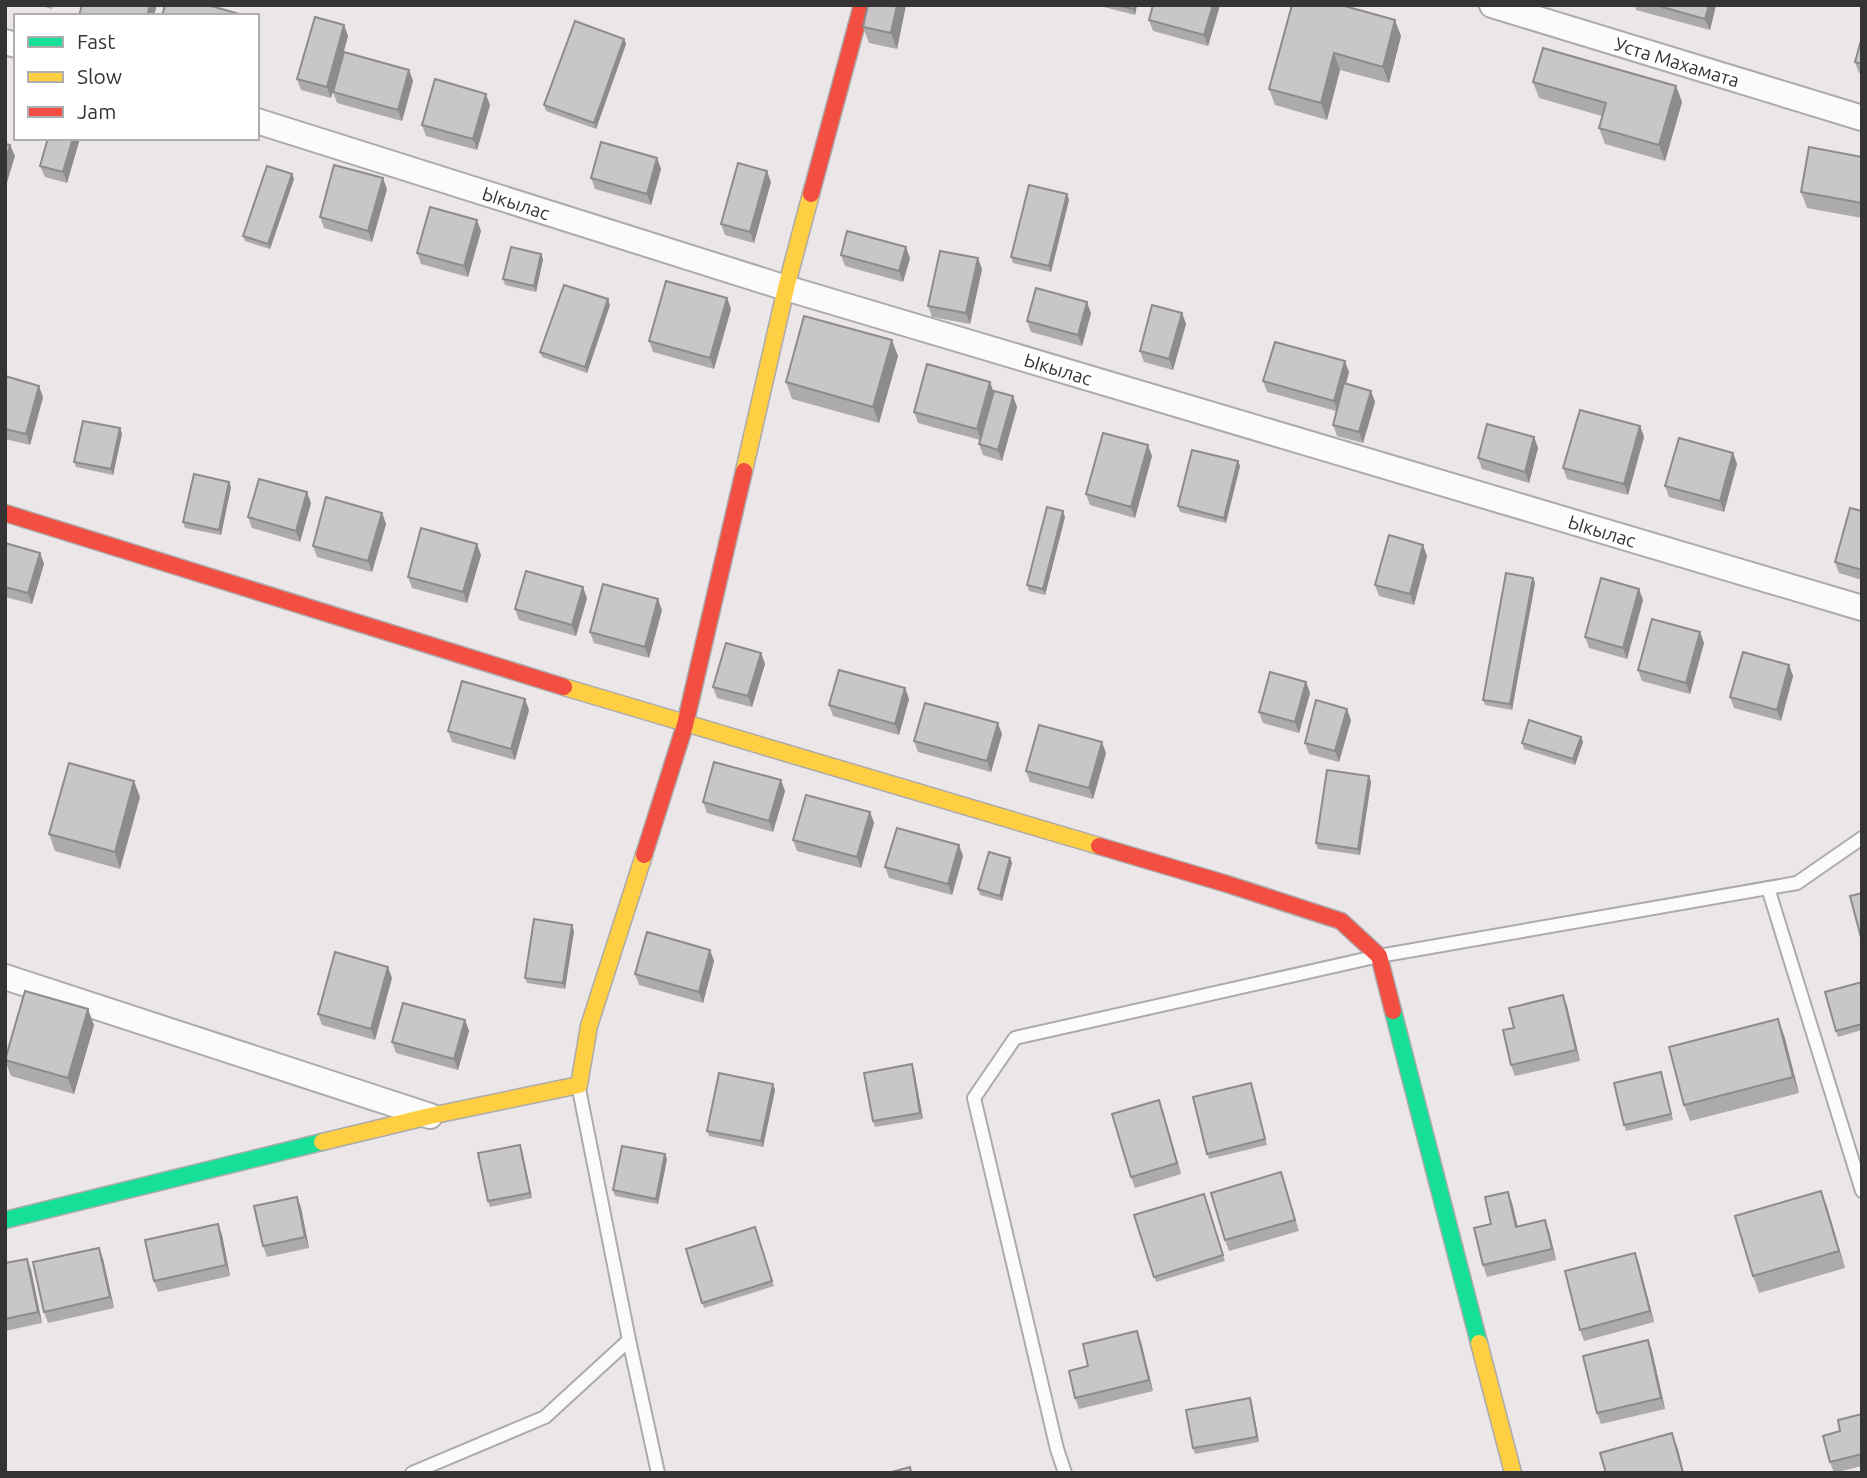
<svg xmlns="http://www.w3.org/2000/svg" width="1867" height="1478" viewBox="0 0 1867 1478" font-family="Ubuntu,sans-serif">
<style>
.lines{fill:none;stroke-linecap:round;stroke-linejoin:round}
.lane-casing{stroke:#adaaac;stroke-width:16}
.street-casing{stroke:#adaaac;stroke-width:28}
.fast-casing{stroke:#adaaac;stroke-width:19}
.slow-casing{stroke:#adaaac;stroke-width:19}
.jam-casing{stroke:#adaaac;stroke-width:19}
.lane{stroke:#fcfbfc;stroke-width:12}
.street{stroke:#fcfbfc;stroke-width:24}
.fast{stroke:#16e098;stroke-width:16}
.slow{stroke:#ffcf43;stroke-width:16}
.jam{stroke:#f24e42;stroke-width:16}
.wall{fill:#adaaab}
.shaded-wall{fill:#8d8b8b}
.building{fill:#c9c6c7;stroke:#8d8b8b;stroke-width:2}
.labels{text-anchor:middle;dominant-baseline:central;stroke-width:6;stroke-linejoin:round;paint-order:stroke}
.street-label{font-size:19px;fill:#363334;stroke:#fff}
</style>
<rect width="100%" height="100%" fill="#ebe6e8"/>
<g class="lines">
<g class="lane-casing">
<g id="lane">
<path d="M1768 888 1862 1191"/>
<path d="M579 1089 629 1340 658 1473"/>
<path d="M412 1473 545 1417 629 1340"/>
<path d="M1065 1473 1057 1449 974 1098 1015 1038 1379 956 1797 883 1862 838"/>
</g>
</g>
<g class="street-casing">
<g id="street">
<path d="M1492 5 1862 118"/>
<path d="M5 42 16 45"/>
<path d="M257 121 786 288 1862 608"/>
<path d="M5 977 430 1116"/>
</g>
</g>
<g class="fast-casing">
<g id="fast">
<path d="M1393 1011 1479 1343"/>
<path d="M5 1220 322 1142"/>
</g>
</g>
<g class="slow-casing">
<g id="slow">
<path d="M744 471 786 288 811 194"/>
<path d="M564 687 1099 846"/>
<path d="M322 1142 430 1116 579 1085 589 1026 644 855"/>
<path d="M1479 1343 1513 1473"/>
</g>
</g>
<g class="jam-casing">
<g id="jam">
<path d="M811 194 862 5"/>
<path d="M5 513 564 687"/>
<path d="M1099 846 1227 884 1341 921 1379 956 1393 1011"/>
<path d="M644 855 685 725 744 471"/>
</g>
</g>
<use href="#lane" class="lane"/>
<use href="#street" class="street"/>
<use href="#fast" class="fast"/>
<use href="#slow" class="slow"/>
<use href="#jam" class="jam"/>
</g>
<g class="wall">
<path d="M39 5H53L52 9Z"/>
<path d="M906 5 897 49 869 43 863 27Z"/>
<path d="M1096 5H1137L1135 15Z"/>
<path d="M1153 5H1220L1208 46 1153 31 1149 20Z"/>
<path d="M1292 5 1401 36 1389 83 1340 70 1327 120 1275 105 1269 89Z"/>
<path d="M1635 5H1716L1710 30 1636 10Z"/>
<path d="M344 25 348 36 331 98 301 90 297 79Z"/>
<path d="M1862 37V73H1859L1855 62Z"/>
<path d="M624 39 626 44 596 129 546 111 544 105Z"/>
<path d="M409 70 413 81 402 121 337 103 333 92Z"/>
<path d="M1533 82 1676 86 1682 102 1665 161 1605 144 1599 128 1602 116 1539 98Z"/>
<path d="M490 105 477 150 426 136 422 125Z"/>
<path d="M48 138H80L67 183 45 177 40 166Z"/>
<path d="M1862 157V218L1807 208 1801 192Z"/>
<path d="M657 158 661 169 651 205 595 189 591 178Z"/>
<path d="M292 174 294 179 270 249 245 241 243 236Z"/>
<path d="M771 182 754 243 725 235 721 224Z"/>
<path d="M387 189 372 242 324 228 320 217Z"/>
<path d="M1067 194 1069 200 1051 272 1013 263 1011 257Z"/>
<path d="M481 231 468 277 421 264 417 253Z"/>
<path d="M841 255 910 258 903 282 845 266Z"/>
<path d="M543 259 536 292 505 285 503 279Z"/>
<path d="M982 269 970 324 932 317 928 306Z"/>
<path d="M727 298 731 309 714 369 653 352 649 341Z"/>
<path d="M610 305 587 373 542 357 540 352Z"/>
<path d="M1091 313 1082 346 1031 332 1027 321Z"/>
<path d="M1182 313 1186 324 1173 370 1144 362 1140 351Z"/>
<path d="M898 356 879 423 792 399 786 382Z"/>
<path d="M1349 372 1346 384 1371 391 1375 402 1363 443 1337 436 1333 425 1336 411 1267 392 1263 381Z"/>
<path d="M5 376 43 397 30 445 5 439Z"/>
<path d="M990 382 993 391 1017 407 1002 461 983 455 979 444 980 440 918 423 914 412Z"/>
<path d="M1640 426 1644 437 1628 495 1567 479 1563 468Z"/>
<path d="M120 428 122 434 113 475 76 467 74 462Z"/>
<path d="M1534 437 1538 448 1529 483 1482 469 1478 458Z"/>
<path d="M1733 453 1737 464 1724 512 1669 497 1665 486Z"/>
<path d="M1152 456 1135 518 1090 505 1086 494Z"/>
<path d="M1238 461 1240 466 1226 523 1180 512 1178 506Z"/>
<path d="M231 487 221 535 185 528 183 522Z"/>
<path d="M311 503 300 542 252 528 248 517Z"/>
<path d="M1862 511V580L1839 573 1835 562Z"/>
<path d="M382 513 386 524 372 572 317 557 313 546Z"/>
<path d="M1065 517 1045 595 1029 591 1027 585Z"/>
<path d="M5 543 40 553 44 564 32 604 5 597Z"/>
<path d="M481 555 467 603 412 588 408 577Z"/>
<path d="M1427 556 1414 605 1379 596 1375 585Z"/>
<path d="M1533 578 1535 583 1512 710 1485 705 1483 700Z"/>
<path d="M587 598 576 636 519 620 515 609Z"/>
<path d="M1643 600 1627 659 1589 648 1585 637Z"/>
<path d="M662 610 649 658 594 643 590 632Z"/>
<path d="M1700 632 1704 643 1690 694 1642 681 1638 670Z"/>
<path d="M761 653 765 664 752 707 717 698 713 687Z"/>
<path d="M1789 665 1793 676 1781 721 1734 708 1730 697Z"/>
<path d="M1306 682 1310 693 1299 733 1263 723 1259 712Z"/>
<path d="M905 688 909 699 899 735 833 716 829 705Z"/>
<path d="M529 710 515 760 452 742 448 731Z"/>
<path d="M1351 720 1339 762 1309 754 1305 743Z"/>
<path d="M1002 734 991 772 918 752 914 741Z"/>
<path d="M1581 737 1583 742 1575 765 1524 749 1522 743Z"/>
<path d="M1106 753 1093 799 1030 782 1026 771Z"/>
<path d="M1369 776 1371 782 1360 855 1318 849 1316 843Z"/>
<path d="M785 791 773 832 707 813 703 802Z"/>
<path d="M140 797 120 869 55 851 49 834Z"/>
<path d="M870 812 874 823 861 868 797 851 793 840Z"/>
<path d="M963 856 952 895 889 878 885 867Z"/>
<path d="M1012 863 1002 901 980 895 978 889Z"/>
<path d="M574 931 565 989 527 983 525 978Z"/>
<path d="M710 950 714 961 703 1003 639 985 635 974Z"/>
<path d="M392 978 375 1040 322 1025 318 1014Z"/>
<path d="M1862 982V1030L1838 1037 1836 1031Z"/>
<path d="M1567 1006 1580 1061 1515 1076 1511 1065 1514 1028Z"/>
<path d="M465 1020 469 1031 458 1070 396 1053 392 1042Z"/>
<path d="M94 1025 74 1094 11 1076 5 1060Z"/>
<path d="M1784 1035 1799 1093 1690 1121 1684 1105Z"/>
<path d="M914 1070 923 1119 875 1127 873 1121Z"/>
<path d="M1661 1072 1673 1120 1626 1131 1624 1125Z"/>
<path d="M773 1084 775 1090 763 1147 709 1136 707 1131Z"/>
<path d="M1253 1088 1267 1145 1209 1159 1207 1154Z"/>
<path d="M1163 1111 1181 1174 1135 1188 1131 1177Z"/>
<path d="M520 1145 532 1198 490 1207 488 1201Z"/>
<path d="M667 1159 658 1204 615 1196 613 1190Z"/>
<path d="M1281 1172 1299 1231 1229 1251 1225 1240Z"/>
<path d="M1821 1191 1827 1207 1845 1268 1759 1293 1753 1276Z"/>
<path d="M1508 1192 1512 1203 1518 1227 1549 1231 1556 1260 1487 1277 1483 1265 1491 1224Z"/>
<path d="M1204 1194 1225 1261 1156 1282 1134 1215Z"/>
<path d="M297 1197 301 1208 309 1248 267 1257 263 1246Z"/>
<path d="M218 1224 222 1235 230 1276 158 1292 154 1281Z"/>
<path d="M755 1227 774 1286 704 1308 686 1249Z"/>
<path d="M99 1248 103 1259 114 1308 48 1323 44 1312Z"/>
<path d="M1635 1253 1639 1264 1654 1322 1584 1341 1580 1330Z"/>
<path d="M27 1259 31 1270 42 1323 5 1331V1263Z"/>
<path d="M1137 1331 1141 1342 1153 1391 1079 1409 1075 1398 1088 1366Z"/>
<path d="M1648 1340 1652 1351 1665 1409 1601 1424 1597 1413Z"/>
<path d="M1250 1398 1252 1404 1259 1442 1195 1454 1193 1448Z"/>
<path d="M1862 1414V1466L1834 1473 1830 1462 1840 1431Z"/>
</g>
<g class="shaded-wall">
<path d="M150 5H157L154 16H147Z"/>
<path d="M897 5H906L897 49 891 33Z"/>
<path d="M1134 5H1137L1135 15 1133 9Z"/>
<path d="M1213 5H1220L1208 46 1204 35Z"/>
<path d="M1709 5H1716L1710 30 1705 19Z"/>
<path d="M1395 20 1401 36 1389 83 1383 67Z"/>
<path d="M344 25 348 36 331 98 327 87Z"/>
<path d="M624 39 626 44 596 129 594 123Z"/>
<path d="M1334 53 1340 70 1327 120 1321 103Z"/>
<path d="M409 70 413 81 402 121 398 110Z"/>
<path d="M1676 86 1682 102 1665 161 1659 145Z"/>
<path d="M486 94 490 105 477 150 473 139Z"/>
<path d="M73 138H80L67 183 63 172Z"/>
<path d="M10 145 15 156 5 189V164Z"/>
<path d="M657 158 661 169 651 205 647 194Z"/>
<path d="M767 171 771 182 754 243 750 232Z"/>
<path d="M292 174 294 179 270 249 268 244Z"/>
<path d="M383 178 387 189 372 242 368 231Z"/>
<path d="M1067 194 1069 200 1051 272 1049 266Z"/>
<path d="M477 220 481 231 468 277 464 266Z"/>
<path d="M906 247 910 258 903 282 899 271Z"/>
<path d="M541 254 543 259 536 292 534 286Z"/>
<path d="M978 258 982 269 970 324 966 313Z"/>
<path d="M727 298 731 309 714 369 710 358Z"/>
<path d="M608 299 610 305 587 373 585 367Z"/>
<path d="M1087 302 1091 313 1082 346 1078 335Z"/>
<path d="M1182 313 1186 324 1173 370 1169 359Z"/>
<path d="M892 340 898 356 879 423 873 407Z"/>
<path d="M1345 361 1349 372 1338 412 1334 401Z"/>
<path d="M990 382 994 393 981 440 977 429Z"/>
<path d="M39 386 43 397 30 445 26 434Z"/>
<path d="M1371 391 1375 402 1363 443 1359 432Z"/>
<path d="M1013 396 1017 407 1002 461 998 450Z"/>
<path d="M1640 426 1644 437 1628 495 1624 484Z"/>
<path d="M120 428 122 434 113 475 111 469Z"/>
<path d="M1534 437 1538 448 1529 483 1525 472Z"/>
<path d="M1148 445 1152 456 1135 518 1131 507Z"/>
<path d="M1733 453 1737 464 1724 512 1720 501Z"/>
<path d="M1238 461 1240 466 1226 523 1224 518Z"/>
<path d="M229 482 231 487 221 535 219 530Z"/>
<path d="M307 492 311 503 300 542 296 531Z"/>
<path d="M1063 511 1065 517 1045 595 1043 589Z"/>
<path d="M382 513 386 524 372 572 368 561Z"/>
<path d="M477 544 481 555 467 603 463 592Z"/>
<path d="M1423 545 1427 556 1414 605 1410 594Z"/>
<path d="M40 553 44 564 32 604 28 593Z"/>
<path d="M1533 578 1535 583 1512 710 1510 704Z"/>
<path d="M583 587 587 598 576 636 572 625Z"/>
<path d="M1639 589 1643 600 1627 659 1623 648Z"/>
<path d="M658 599 662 610 649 658 645 647Z"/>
<path d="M1700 632 1704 643 1690 694 1686 683Z"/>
<path d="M761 653 765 664 752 707 748 696Z"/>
<path d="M1789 665 1793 676 1781 721 1777 710Z"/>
<path d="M1306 682 1310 693 1299 733 1295 722Z"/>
<path d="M905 688 909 699 899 735 895 724Z"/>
<path d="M525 699 529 710 515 760 511 749Z"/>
<path d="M1347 709 1351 720 1339 762 1335 751Z"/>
<path d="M998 723 1002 734 991 772 987 761Z"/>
<path d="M1581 737 1583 742 1575 765 1573 759Z"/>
<path d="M1102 742 1106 753 1093 799 1089 788Z"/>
<path d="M1369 776 1371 782 1360 855 1358 849Z"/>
<path d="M781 780 785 791 773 832 769 821Z"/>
<path d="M134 781 140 797 120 869 115 852Z"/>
<path d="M870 812 874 823 861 868 857 857Z"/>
<path d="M959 845 963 856 952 895 948 884Z"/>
<path d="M1010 858 1012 863 1002 901 1000 896Z"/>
<path d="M572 925 574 931 565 989 563 983Z"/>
<path d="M710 950 714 961 703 1003 699 992Z"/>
<path d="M388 967 392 978 375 1040 371 1029Z"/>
<path d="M1563 995 1567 1006 1580 1061 1576 1050Z"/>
<path d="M88 1009 94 1025 74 1094 68 1078Z"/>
<path d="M1778 1019 1784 1035 1799 1093 1793 1077Z"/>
<path d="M465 1020 469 1031 458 1070 454 1059Z"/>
<path d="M912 1064 914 1070 923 1119 920 1113Z"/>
<path d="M773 1084 775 1090 763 1147 761 1141Z"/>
<path d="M1159 1100 1163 1111 1181 1174 1177 1163Z"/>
<path d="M520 1145 522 1150 532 1198 530 1193Z"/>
<path d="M665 1154 667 1159 658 1204 656 1199Z"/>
<path d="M1821 1191 1827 1207 1845 1268 1839 1251Z"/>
<path d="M1508 1192 1512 1203 1520 1238 1516 1227Z"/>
<path d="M297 1197 301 1208 309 1248 305 1237Z"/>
<path d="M1545 1220 1549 1231 1556 1260 1552 1249Z"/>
<path d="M218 1224 222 1235 230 1276 226 1265Z"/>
<path d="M99 1248 103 1259 114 1308 110 1297Z"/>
<path d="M1635 1253 1639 1264 1654 1322 1650 1311Z"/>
<path d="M27 1259 31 1270 42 1323 38 1312Z"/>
<path d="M1137 1331 1141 1342 1153 1391 1149 1380Z"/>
<path d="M1648 1340 1652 1351 1665 1409 1661 1398Z"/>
<path d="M1250 1398 1252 1404 1259 1442 1257 1437Z"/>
<path d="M1672 1433 1678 1449 1684 1473H1683Z"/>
</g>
<g class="building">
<path d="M82 5H150L147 16H79Z"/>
<path d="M165 5H208L246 16H162Z"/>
<path d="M868 5H897L891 33 863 27Z"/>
<path d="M1117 5H1134L1133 9Z"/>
<path d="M1153 5H1213L1204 35 1149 20Z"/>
<path d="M1292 5H1341L1395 20 1383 67 1334 53 1321 103 1269 89Z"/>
<path d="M1655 5H1709L1705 19Z"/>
<path d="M315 17 344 25 327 87 297 79Z"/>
<path d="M575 21 624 39 594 123 544 105Z"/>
<path d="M1862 37V64L1855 62Z"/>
<path d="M1543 48 1676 86 1659 145 1599 128 1606 103 1533 82Z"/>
<path d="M344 52 409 70 398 110 333 92Z"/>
<path d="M435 79 486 94 473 139 422 125Z"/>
<path d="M48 138H73L63 172 40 166Z"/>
<path d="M601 142 657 158 647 194 591 178Z"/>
<path d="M5 144 10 145 5 164Z"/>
<path d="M1809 147 1862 157V203L1801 192Z"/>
<path d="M738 163 767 171 750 232 721 224Z"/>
<path d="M334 165 383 178 368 231 320 217Z"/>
<path d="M267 166 292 174 268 244 243 236Z"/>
<path d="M1029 185 1067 194 1049 266 1011 257Z"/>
<path d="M430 207 477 220 464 266 417 253Z"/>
<path d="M847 231 906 247 899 271 841 255Z"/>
<path d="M511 247 541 254 534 286 503 279Z"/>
<path d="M940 251 978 258 966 313 928 306Z"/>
<path d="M666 281 727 298 710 358 649 341Z"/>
<path d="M564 285 608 299 585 367 540 352Z"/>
<path d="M1036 288 1087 302 1078 335 1027 321Z"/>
<path d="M1152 305 1182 313 1169 359 1140 351Z"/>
<path d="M804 316 892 340 873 407 786 382Z"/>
<path d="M1275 342 1345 361 1334 401 1263 381Z"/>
<path d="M927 364 990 382 977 429 914 412Z"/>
<path d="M5 376 39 386 26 434 5 429Z"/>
<path d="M1344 383 1371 391 1359 432 1333 425Z"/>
<path d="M994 391 1013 396 998 450 979 444Z"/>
<path d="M1580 410 1640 426 1624 484 1563 468Z"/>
<path d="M83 421 120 428 111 469 74 462Z"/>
<path d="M1487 424 1534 437 1525 472 1478 458Z"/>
<path d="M1103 433 1148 445 1131 507 1086 494Z"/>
<path d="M1679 438 1733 453 1720 501 1665 486Z"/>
<path d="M1192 450 1238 461 1224 518 1178 506Z"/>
<path d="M194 474 229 482 219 530 183 522Z"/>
<path d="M259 479 307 492 296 531 248 517Z"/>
<path d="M326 497 382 513 368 561 313 546Z"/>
<path d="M1047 507 1063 511 1043 589 1027 585Z"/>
<path d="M1850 508 1862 511V570L1835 562Z"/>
<path d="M421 528 477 544 463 592 408 577Z"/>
<path d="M1389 535 1423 545 1410 594 1375 585Z"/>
<path d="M5 543 40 553 28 593 5 587Z"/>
<path d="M526 571 583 587 572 625 515 609Z"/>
<path d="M1506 573 1533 578 1510 704 1483 700Z"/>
<path d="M1601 578 1639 589 1623 648 1585 637Z"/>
<path d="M603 584 658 599 645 647 590 632Z"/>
<path d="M1652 619 1700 632 1686 683 1638 670Z"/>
<path d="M726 643 761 653 748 696 713 687Z"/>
<path d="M1743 652 1789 665 1777 710 1730 697Z"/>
<path d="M839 670 905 688 895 724 829 705Z"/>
<path d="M1270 672 1306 682 1295 722 1259 712Z"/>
<path d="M462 681 525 699 511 749 448 731Z"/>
<path d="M1316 700 1347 709 1335 751 1305 743Z"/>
<path d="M925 703 998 723 987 761 914 741Z"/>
<path d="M1529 720 1581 737 1573 759 1522 743Z"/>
<path d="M1039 725 1102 742 1089 788 1026 771Z"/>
<path d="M714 762 781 780 769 821 703 802Z"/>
<path d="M69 763 134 781 115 852 49 834Z"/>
<path d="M1327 770 1369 776 1358 849 1316 843Z"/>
<path d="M806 795 870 812 857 857 793 840Z"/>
<path d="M897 828 959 845 948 884 885 867Z"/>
<path d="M989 852 1010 858 1000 896 978 889Z"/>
<path d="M1862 893V941L1850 896Z"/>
<path d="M534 919 572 925 563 983 525 978Z"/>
<path d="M647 932 710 950 699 992 635 974Z"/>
<path d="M335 952 388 967 371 1029 318 1014Z"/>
<path d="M1862 982V1024L1836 1031 1825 992Z"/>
<path d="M25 991 88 1009 68 1078 5 1060Z"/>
<path d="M1563 995 1576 1050 1511 1065 1503 1030 1514 1028 1509 1008Z"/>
<path d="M403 1003 465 1020 454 1059 392 1042Z"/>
<path d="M1778 1019 1793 1077 1684 1105 1669 1047Z"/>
<path d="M912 1064 920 1113 873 1121 864 1073Z"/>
<path d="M1661 1072 1671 1114 1624 1125 1614 1083Z"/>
<path d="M719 1073 773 1084 761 1141 707 1131Z"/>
<path d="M1251 1083 1265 1139 1207 1154 1193 1097Z"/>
<path d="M1159 1100 1177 1163 1131 1177 1112 1114Z"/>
<path d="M520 1145 530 1193 488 1201 478 1153Z"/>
<path d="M622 1146 665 1154 656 1199 613 1190Z"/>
<path d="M1281 1172 1295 1220 1225 1240 1211 1193Z"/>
<path d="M1821 1191 1839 1251 1753 1276 1735 1216Z"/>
<path d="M1508 1192 1516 1227 1545 1220 1552 1249 1483 1265 1474 1228 1491 1224 1485 1197Z"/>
<path d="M1204 1194 1223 1255 1154 1277 1134 1215Z"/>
<path d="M297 1197 305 1237 263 1246 254 1206Z"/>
<path d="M218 1224 226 1265 154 1281 145 1240Z"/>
<path d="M755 1227 772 1281 702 1303 686 1249Z"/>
<path d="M99 1248 110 1297 44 1312 33 1262Z"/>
<path d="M1635 1253 1650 1311 1580 1330 1565 1271Z"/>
<path d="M27 1259 38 1312 5 1319V1263Z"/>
<path d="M1137 1331 1149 1380 1075 1398 1069 1371 1088 1366 1083 1344Z"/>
<path d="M1648 1340 1661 1398 1597 1413 1583 1356Z"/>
<path d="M1250 1398 1257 1437 1193 1448 1186 1410Z"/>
<path d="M1862 1414V1454L1830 1462 1823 1436 1840 1431 1838 1420Z"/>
<path d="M1672 1433 1683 1473H1606L1600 1453Z"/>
<path d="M910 1467 911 1473H888Z"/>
</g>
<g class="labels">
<g class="street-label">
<text transform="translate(1677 62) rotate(17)">Уста Махамата</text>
<text transform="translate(516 203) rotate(18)">Ыкылас</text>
<text transform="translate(1058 369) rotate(17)">Ыкылас</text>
<text transform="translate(1602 531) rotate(17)">Ыкылас</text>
</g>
</g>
<rect width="1867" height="1478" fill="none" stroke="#363334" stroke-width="14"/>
<rect x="14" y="14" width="245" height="126" fill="#ffffff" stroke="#afadae" stroke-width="2"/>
<rect x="28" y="37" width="35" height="10" fill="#16e098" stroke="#afadae" stroke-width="2"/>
<text x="77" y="49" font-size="21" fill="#363334">Fast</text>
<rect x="28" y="72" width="35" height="10" fill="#ffcf43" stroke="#afadae" stroke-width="2"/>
<text x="77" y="84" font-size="21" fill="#363334">Slow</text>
<rect x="28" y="107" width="35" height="10" fill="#f24e42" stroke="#afadae" stroke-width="2"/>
<text x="77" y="119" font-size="21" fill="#363334">Jam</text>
</svg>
